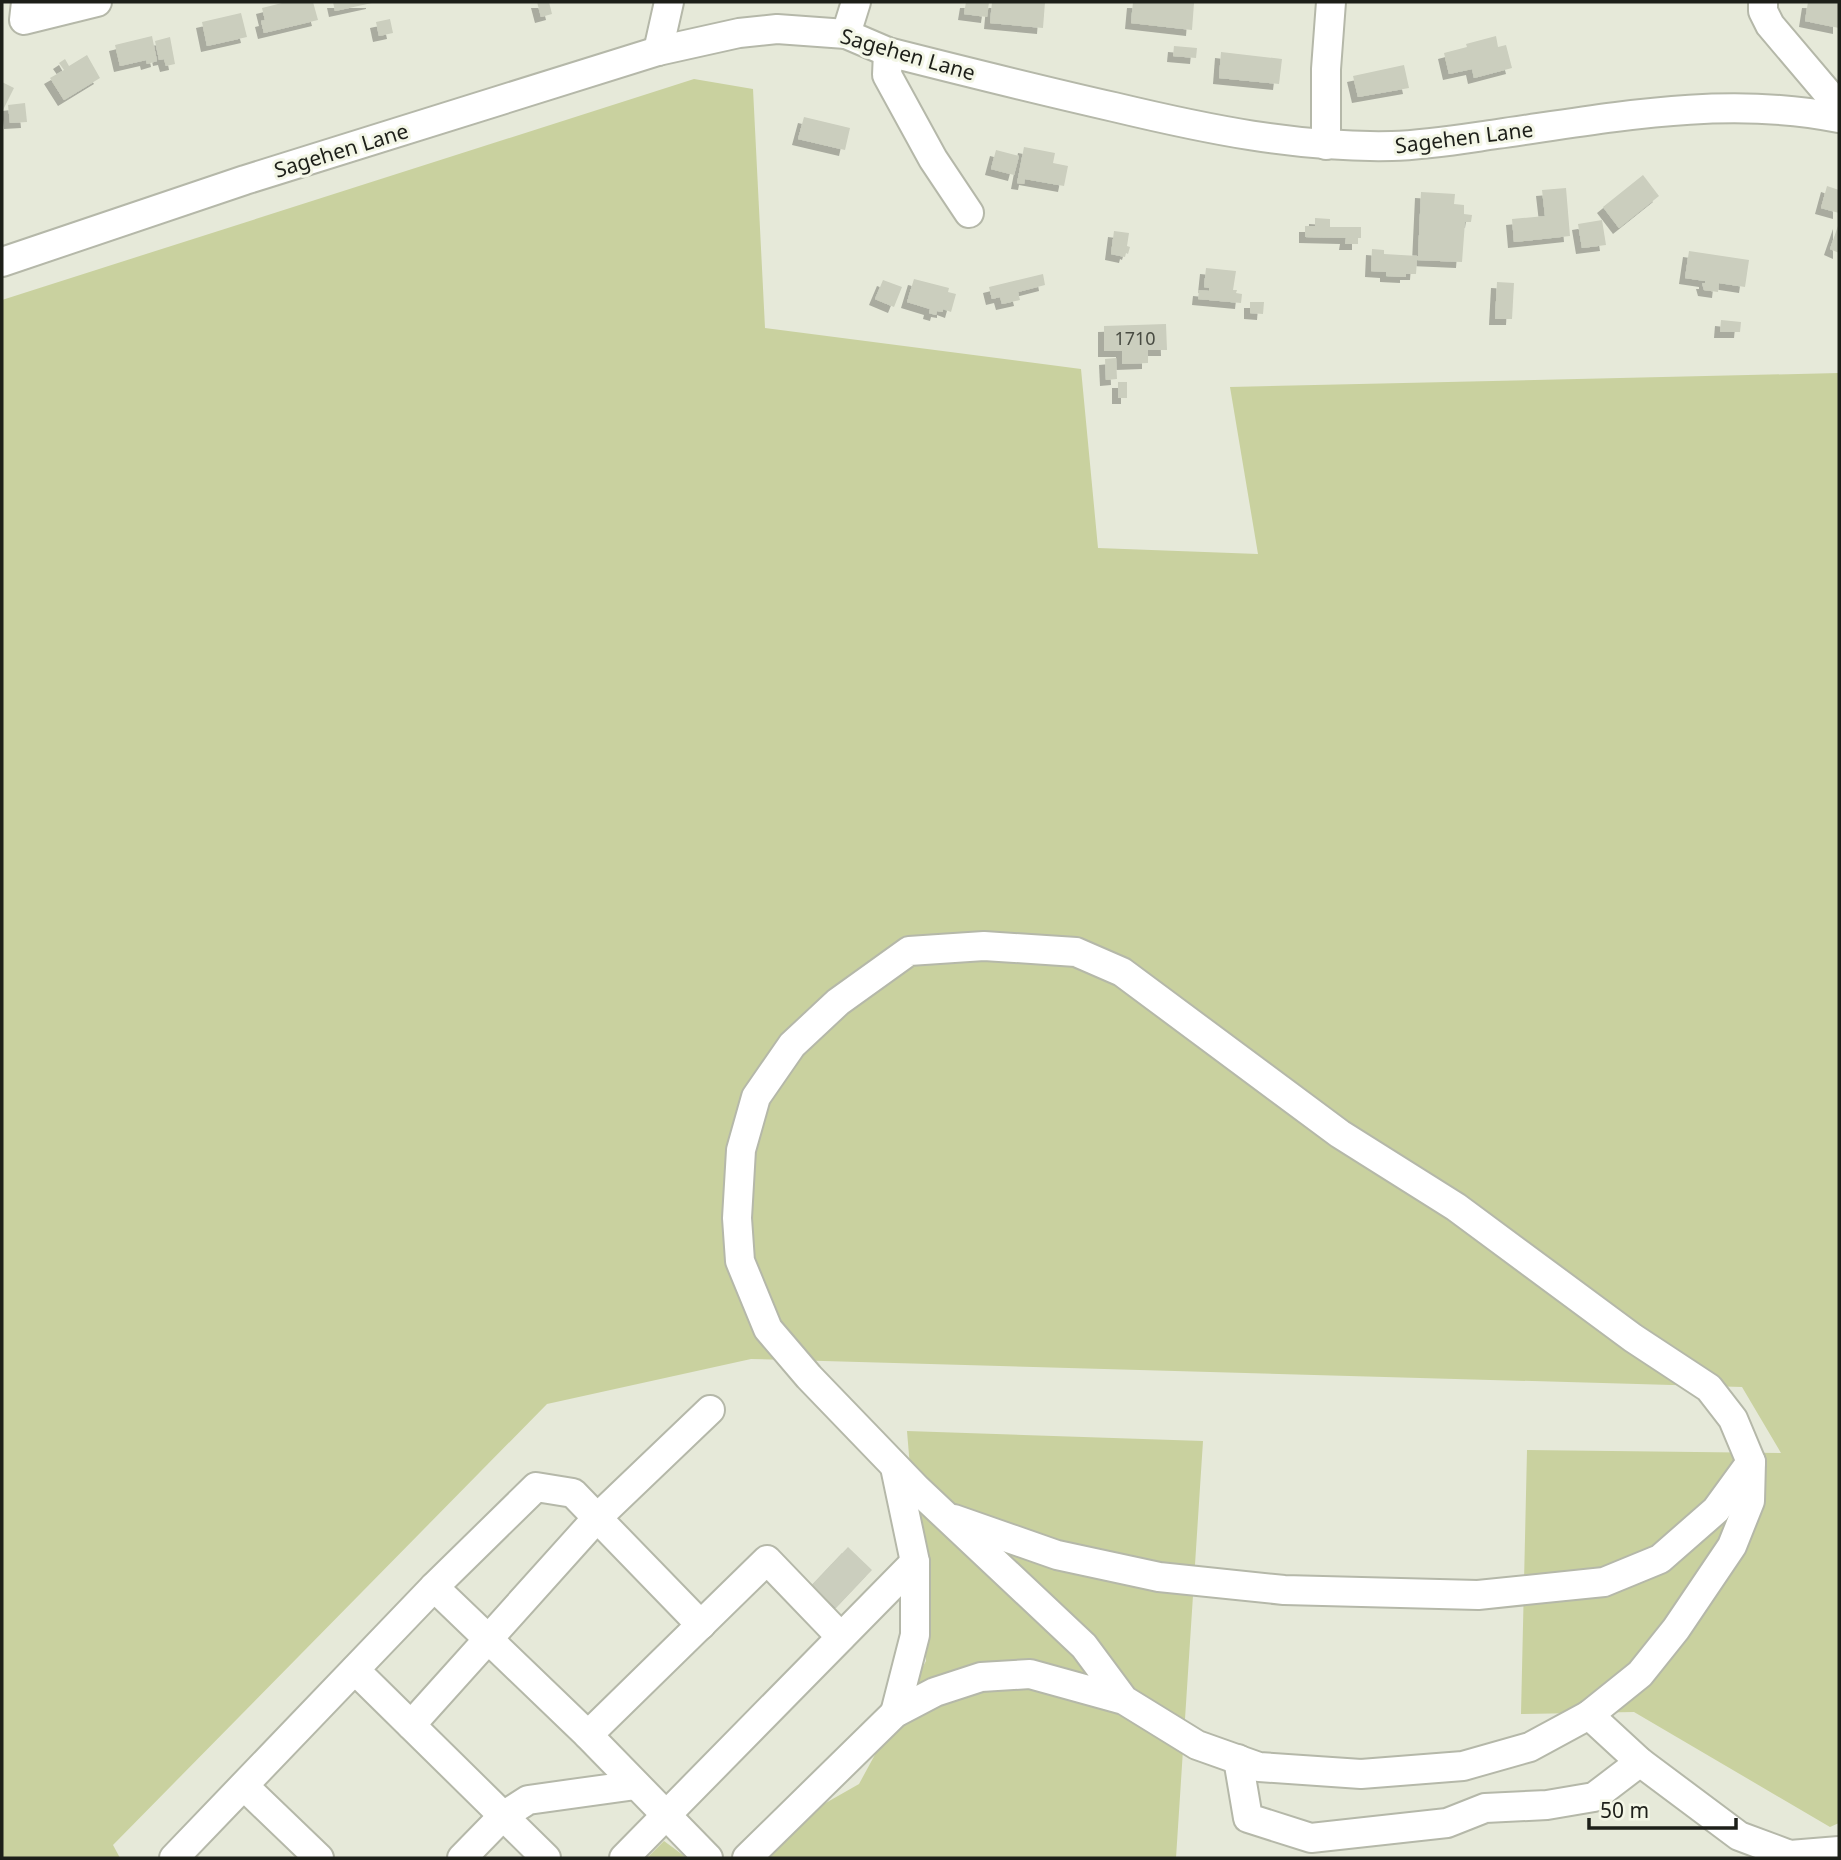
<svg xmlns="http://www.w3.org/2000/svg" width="1841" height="1860" viewBox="0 0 1841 1860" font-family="'Noto Sans',sans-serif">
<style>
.green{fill:#c9d19f}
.building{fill:#cbcebe;filter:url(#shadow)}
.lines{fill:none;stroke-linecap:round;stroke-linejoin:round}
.minor-casing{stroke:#b5b8a9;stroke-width:32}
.minor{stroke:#fff;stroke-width:28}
.labels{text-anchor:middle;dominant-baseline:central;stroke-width:6;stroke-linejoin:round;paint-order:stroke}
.number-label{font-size:18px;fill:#484b42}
.street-label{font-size:21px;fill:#1d1f19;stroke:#f3f6e6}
</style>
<defs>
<filter id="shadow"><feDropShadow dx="-6" dy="6" stdDeviation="0" flood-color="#0004"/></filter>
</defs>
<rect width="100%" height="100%" fill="#e6e9d9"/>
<g class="green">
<path d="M694 79 753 89 765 328 1081 369 1098 548 1258 554 1230 387 1839 373V1823L1830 1827 1634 1712 1521 1714 1527 1450 1781 1453 1742 1387 751 1359 547 1404 113 1845 120 1858H2V300Z"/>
<path d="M907 1431 1203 1441 1176 1858H729L859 1784 926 1661Z"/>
<path d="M664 1841 687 1858H647Z"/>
</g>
<g class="building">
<path d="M286 2H313L318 20 264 33 261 21 265 20 262 8Z"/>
<path d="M333 2H372V3L335 11Z"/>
<path d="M537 2H549L552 14 541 17Z"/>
<path d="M966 2H989L987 17 964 14Z"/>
<path d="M992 2H1045L1043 28 990 23Z"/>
<path d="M1133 2 1194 3 1192 30 1131 23Z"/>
<path d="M1808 2 1839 3V28L1805 21Z"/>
<path d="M241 13 247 37 207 46 202 22Z"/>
<path d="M390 19 393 33 379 36 376 22Z"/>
<path d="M152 36 157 61 147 64 146 60 120 66 115 45Z"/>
<path d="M1496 36 1498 47 1506 45 1512 68 1474 78 1472 69 1449 74 1444 53 1467 47 1466 44Z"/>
<path d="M170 37 175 64 166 66 164 59 159 60 155 41Z"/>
<path d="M1174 46 1197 48 1196 58 1173 56Z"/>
<path d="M1221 52 1282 59 1279 84 1219 78Z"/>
<path d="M87 55 100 78 64 100 50 78 64 70 59 63 65 59 69 66Z"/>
<path d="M1404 65 1409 88 1358 97 1353 76Z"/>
<path d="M2 82 14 88 2 112Z"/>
<path d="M25 103 27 122 10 123 8 105Z"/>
<path d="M804 117 850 128 845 150 798 139Z"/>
<path d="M1024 147 1055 153 1053 163 1068 166 1064 186 1025 179 1024 184 1017 183Z"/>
<path d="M996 150 1019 156 1014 175 991 169Z"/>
<path d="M1643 175 1659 196 1619 228 1603 207Z"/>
<path d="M1827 186 1839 190V213L1821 208Z"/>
<path d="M1566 188 1570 236 1514 242 1512 219 1545 216 1542 190Z"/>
<path d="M1421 192 1455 194 1454 204 1464 205V214L1472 215 1471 222H1465L1462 262 1417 260 1416 274H1406V277L1386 276V272L1371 271 1372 249 1384 250V254L1418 256Z"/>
<path d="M1315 218 1330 219V227H1361V238H1358V244H1345L1346 238 1305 237V226H1315Z"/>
<path d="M1602 220 1606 245 1582 248 1578 224Z"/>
<path d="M1839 223V253L1830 249Z"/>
<path d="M1114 231 1129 233 1127 246 1130 247 1128 254 1126 253 1125 257 1111 254Z"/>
<path d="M1689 251 1749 260 1745 287 1719 283 1718 292 1704 290 1702 283H1705V281L1685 278Z"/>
<path d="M1206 268 1236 271 1233 290H1237L1236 293 1242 294 1241 303 1198 299 1199 290 1209 291V288L1204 287Z"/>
<path d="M1043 274 1045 285 1018 292 1020 300 1002 304 1000 297 992 299 989 287Z"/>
<path d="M914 279 949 288 948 292 956 294 951 312 943 309V312L937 311 936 315 929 313 930 309 907 302Z"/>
<path d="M883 280 902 287 894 307 875 299Z"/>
<path d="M1497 282 1514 283 1512 319H1495Z"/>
<path d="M1250 302H1264L1263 314 1250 313Z"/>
<path d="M1721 320 1741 322 1740 332H1720Z"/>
<path d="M1166 324 1167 350H1148V363L1122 364V351H1104V326Z"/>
<path d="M1116 358 1117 379 1106 380 1105 359Z"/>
<rect x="1118" y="382" width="9" height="16"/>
<path d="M848 1547 872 1570 836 1608 812 1585Z"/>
</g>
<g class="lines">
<g class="minor-casing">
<g id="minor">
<path d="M26 2 24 20 97 2"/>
<path d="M1763 2V11L1770 25 1831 97 1839 112"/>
<path d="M846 34 856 2"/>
<path d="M658 51 669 2"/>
<path d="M888 52 887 75 933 159 969 213"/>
<path d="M1326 145V69L1331 2"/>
<path d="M2 262 245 180 658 51 739 33 777 29 846 34 888 52C963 71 1039 90 1114 107 1206 129 1297 148 1392 146 1427 145 1462 139 1497 134 1610 118 1725 95 1839 118"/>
<path d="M954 1519 1057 1555 1159 1577 1284 1590 1478 1595 1604 1582 1660 1559 1716 1510 1751 1462"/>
<path d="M434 1587 588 1735 708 1858"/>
<path d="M355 1670 546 1858"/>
<path d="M895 1713 915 1635V1562L895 1467"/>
<path d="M1589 1715 1640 1762 1739 1836 1790 1855 1839 1851"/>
<path d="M411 1725 597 1518 710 1410"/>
<path d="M588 1735 767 1560 841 1637"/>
<path d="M1238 1759 1248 1818 1311 1838 1447 1823 1485 1808 1547 1805 1594 1797 1640 1762"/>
<path d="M244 1786 319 1858"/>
<path d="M174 1858 434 1587 536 1487 573 1493 701 1625"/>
<path d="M462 1858 503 1816 528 1800 636 1785"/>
<path d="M624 1858 915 1562"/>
<path d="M747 1858 895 1713 935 1692 981 1677 1030 1674 1124 1700 1197 1745 1259 1767 1361 1774 1463 1766 1530 1747 1589 1715 1640 1674 1676 1629 1732 1546 1750 1501 1751 1462 1733 1419 1709 1388 1633 1338 1456 1207 1340 1134 1122 972 1076 952 984 946 909 951 838 1002 792 1045 756 1097 741 1150 737 1218 740 1261 768 1329 809 1377 917 1489 1084 1646 1124 1700"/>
</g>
</g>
<use href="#minor" class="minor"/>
</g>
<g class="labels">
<g class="number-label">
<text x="1135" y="338">1710</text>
</g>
<g class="street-label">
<text transform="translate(908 54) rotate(16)">Sagehen Lane</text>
<text transform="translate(1464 137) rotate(-7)">Sagehen Lane</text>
<text transform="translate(341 150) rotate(-17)">Sagehen Lane</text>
</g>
</g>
<rect width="1841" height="1860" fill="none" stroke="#1d1f19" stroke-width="7"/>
<path d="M1589 1818v10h147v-10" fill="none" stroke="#1d1f19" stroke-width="3.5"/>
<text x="1600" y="1818" font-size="21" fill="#1d1f19" stroke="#f3f6e6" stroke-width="5" paint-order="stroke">50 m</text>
</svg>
